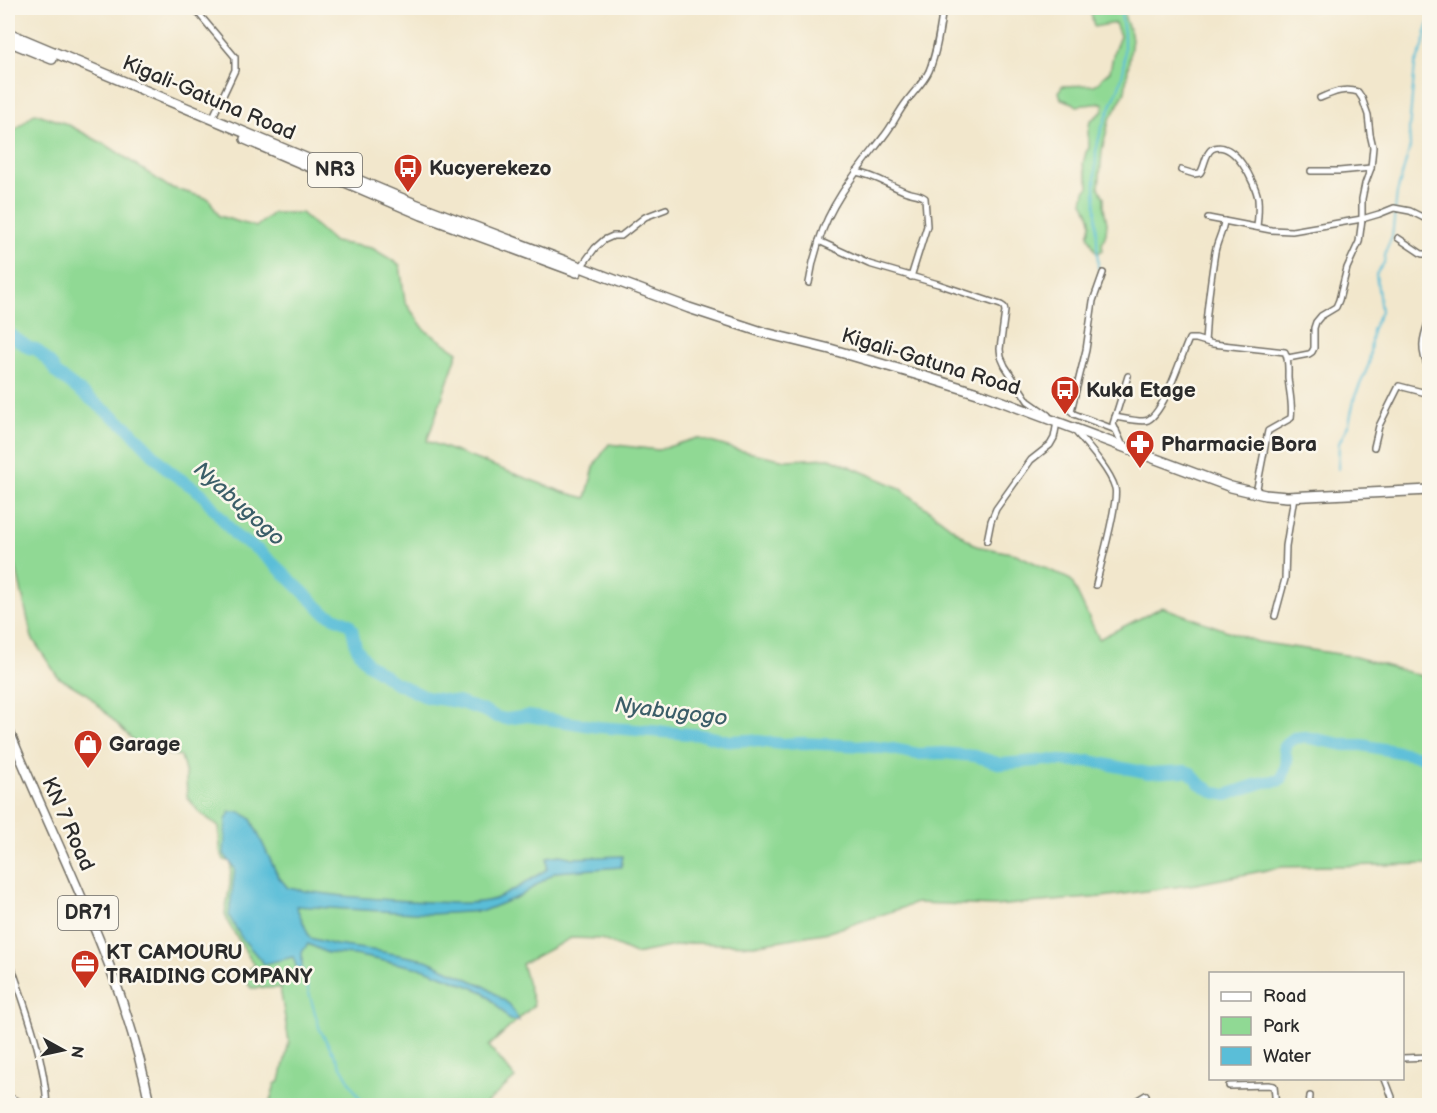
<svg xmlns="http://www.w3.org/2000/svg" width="1437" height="1113" viewBox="0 0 1437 1113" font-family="'Balsamiq Sans',sans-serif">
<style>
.green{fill:#90d994;stroke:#5e8260;stroke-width:1.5}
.water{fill:#5abed8;stroke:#427482;stroke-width:1.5}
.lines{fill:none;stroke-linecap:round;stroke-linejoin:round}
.stream{stroke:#5abed8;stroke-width:2}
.river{stroke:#5abed8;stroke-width:12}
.street-casing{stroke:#716d63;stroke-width:8}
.secondary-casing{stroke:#716d63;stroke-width:10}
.primary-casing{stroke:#716d63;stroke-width:11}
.highway-casing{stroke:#716d63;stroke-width:12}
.street{stroke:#fff;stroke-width:5}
.secondary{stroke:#fff;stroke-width:8}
.primary{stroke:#fff;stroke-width:8}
.highway{stroke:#fff;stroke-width:9}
.labels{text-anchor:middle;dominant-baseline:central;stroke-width:5;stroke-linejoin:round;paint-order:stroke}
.shield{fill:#fbf7ec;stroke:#696865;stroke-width:1.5}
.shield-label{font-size:20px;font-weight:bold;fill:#2b2b2b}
.street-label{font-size:21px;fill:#2b2b2b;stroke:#fbf7ec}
.poi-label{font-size:21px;font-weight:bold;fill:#2b2b2b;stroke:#fbf7ec;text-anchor:start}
.water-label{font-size:22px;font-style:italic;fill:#3b5e68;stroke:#fbf7ec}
</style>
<rect width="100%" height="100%" fill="#fbf7ec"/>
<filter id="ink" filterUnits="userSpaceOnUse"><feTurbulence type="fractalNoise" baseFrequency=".0167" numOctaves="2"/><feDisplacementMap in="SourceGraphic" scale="12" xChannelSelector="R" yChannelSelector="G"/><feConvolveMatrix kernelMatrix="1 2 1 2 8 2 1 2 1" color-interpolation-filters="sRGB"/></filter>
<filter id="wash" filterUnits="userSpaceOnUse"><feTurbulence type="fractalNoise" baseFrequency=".008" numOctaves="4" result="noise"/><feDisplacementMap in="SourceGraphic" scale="24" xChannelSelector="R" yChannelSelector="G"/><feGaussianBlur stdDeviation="1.35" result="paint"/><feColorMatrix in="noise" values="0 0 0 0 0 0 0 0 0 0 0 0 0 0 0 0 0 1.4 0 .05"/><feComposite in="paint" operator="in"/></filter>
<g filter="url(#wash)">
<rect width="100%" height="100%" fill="#f2e7cc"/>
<g class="green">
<path d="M1090 8H1126C1122 24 1131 25 1132 39L1125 92 1109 121 1102 151 1099 187 1104 198V208L1107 223 1106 233 1102 245 1103 250 1098 253 1095 251 1088 235C1094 219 1090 216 1083 202L1085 191 1089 187V184L1083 164 1086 152 1089 148 1088 132 1090 121 1103 111 1104 104 1102 103 1077 106 1073 103 1061 99 1059 92 1062 86 1094 85 1100 82 1102 78 1110 71 1114 51 1120 36 1115 23 1094 27Z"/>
<path d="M35 113 67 124 111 148 169 187 209 199 219 216 256 227 273 213H301L334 242 372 248 400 265 405 302 425 330 458 352 427 441 563 492 586 498 595 464 609 444 658 450 697 438 738 450 786 460 830 458 900 488 976 546 1016 554 1071 580 1099 639 1162 607 1258 642 1352 656 1429 678V864L1282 867 1196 884 1102 897 994 906 917 903 829 932 754 945 690 943 635 954 601 939 571 938 522 964 534 1005 489 1046 515 1078 484 1105H269L275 1084 280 1081 289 1042 280 988H251L246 981 244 974 254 965 228 923 225 914 230 884 231 862 224 860 220 851 219 827 199 812 187 797 186 775 181 756 144 751 87 694 58 677 32 638 16 567 8 555V136Z"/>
</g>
<path class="water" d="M230 812H241L251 819 278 876 288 888C335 897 383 900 431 902 451 903 476 905 495 899 514 892 531 879 547 869V857L561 855 573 858 623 856 621 867 556 872 520 896 483 911 432 914 296 906 310 938 336 945 378 951 426 960 486 987 510 1005 519 1021 509 1020 503 1012 484 992 425 969 354 955 327 953 308 944 302 952V969L298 971 293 957 264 964 241 937 229 916 235 869 224 854 226 820Z"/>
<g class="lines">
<g class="stream">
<path d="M1098 268 1095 185 1096 151 1101 130 1119 87 1124 68V33L1120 8"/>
<path d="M1338 469 1339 443 1349 423 1355 396 1369 364 1372 330 1381 311 1376 274 1384 263 1386 250 1392 237 1397 193 1410 147 1409 129 1415 65 1423 47 1426 32 1430 21"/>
<path d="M302 969 320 1030 358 1096 367 1106"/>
</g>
<path class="river" d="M8 333 29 348 36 349 51 364 56 373 127 427 169 471 201 493 236 536 258 550 275 565 325 613 348 623 352 629 356 647 367 663 394 682 426 697 457 702 482 710 497 717 506 719 528 716 598 727 702 735 730 741 750 740 782 744 802 743 864 746 893 749 918 754 943 753 975 756 1001 764 1047 760 1075 762 1091 761 1148 773 1185 771 1191 773 1199 783 1213 792 1226 795 1264 782 1278 781 1282 778 1287 762 1284 748 1290 741 1294 738 1305 737 1345 745H1362L1430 758"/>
</g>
</g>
<g filter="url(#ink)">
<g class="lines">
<g class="street-casing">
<g id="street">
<path d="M194 8 235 57V70L212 119"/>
<path d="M943 8C940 28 937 52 929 71 924 82 914 91 907 101 898 112 893 125 884 136 859 169 831 201 819 241L869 264 938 284 1001 305 1004 307 1005 311 1000 349 1001 357 1005 366 1028 401 1048 415"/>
<path d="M1181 170 1194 174 1200 173C1205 167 1205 153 1212 149 1234 138 1256 184 1258 199 1259 209 1258 218 1257 227"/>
<path d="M1311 171H1339L1371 168"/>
<path d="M856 172C875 175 890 186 907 192 913 194 920 194 925 198L927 226 911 277"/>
<path d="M1208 218 1271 230 1292 231 1362 219 1379 214 1394 208 1410 211 1430 221"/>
<path d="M1398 238 1422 254H1426L1430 252"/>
<path d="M581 267 595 248 604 240 613 236H621L645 217 666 209"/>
<path d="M1103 273 1093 301 1086 350 1071 411 1074 414 1116 430"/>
<path d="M809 283 813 262 819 241"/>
<path d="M1430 318C1422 339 1419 350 1430 371"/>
<path d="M1205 341C1206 332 1206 322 1207 313 1209 293 1212 272 1215 252 1217 241 1223 232 1224 221"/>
<path d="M1288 358 1309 354 1312 352 1314 348V328L1316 322 1321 316 1336 307 1339 300 1347 268 1359 242 1362 219V199L1365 184 1371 168 1373 147 1370 134 1368 115 1362 98 1358 92C1345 87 1332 93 1320 98"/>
<path d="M1115 417C1122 418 1143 423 1148 420 1165 411 1181 356 1189 339H1196L1213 344 1285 352C1289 361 1288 368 1288 377 1289 391 1293 404 1291 418L1268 431 1256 493"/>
<path d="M1074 430C1086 444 1110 470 1115 488 1119 501 1100 567 1096 585"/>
<path d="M1123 446 1113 424 1128 376"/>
<path d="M1374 447 1379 426 1399 386 1430 394"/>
<path d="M987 541 991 521 996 509 1031 460 1050 445 1054 438 1057 422"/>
<path d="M1275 616 1285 579 1286 546 1294 497"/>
<path d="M8 956C24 1004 44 1054 47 1106"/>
<path d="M1402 1058 1430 1057"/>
<path d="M1385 1079 1392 1097 1391 1106"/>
<path d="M1229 1086 1268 1085 1274 1086 1276 1106"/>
<path d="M1128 1106 1146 1095"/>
<path d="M1309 1106 1310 1096"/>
</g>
</g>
<g class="secondary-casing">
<path id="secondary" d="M8 1098 27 1106"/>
</g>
<g class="primary-casing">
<path id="primary" d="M8 728C58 852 125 972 150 1106"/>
</g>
<g class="highway-casing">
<g id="highway">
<path d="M8 33 415 204 620 282 689 308 765 333 830 349 929 378 987 396 1231 487 1265 495 1287 497 1430 490"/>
<path d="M8 41 52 59"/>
<path d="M245 139 422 215 577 272"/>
</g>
</g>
<use href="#street" class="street"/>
<use href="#secondary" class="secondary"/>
<use href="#primary" class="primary"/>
<use href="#highway" class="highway"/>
</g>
</g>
<defs>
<g id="bus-pin" transform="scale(1.5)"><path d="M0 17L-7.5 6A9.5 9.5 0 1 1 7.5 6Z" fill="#c8321e" stroke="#fbf7ec"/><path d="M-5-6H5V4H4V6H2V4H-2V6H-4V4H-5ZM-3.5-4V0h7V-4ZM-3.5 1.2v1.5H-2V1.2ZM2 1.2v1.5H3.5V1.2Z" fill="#fff"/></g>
<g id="pharmacy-pin" transform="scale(1.5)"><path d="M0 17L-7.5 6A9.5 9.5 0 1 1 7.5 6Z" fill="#c8321e" stroke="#fbf7ec"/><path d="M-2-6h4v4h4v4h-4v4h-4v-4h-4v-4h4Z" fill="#fff"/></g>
<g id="shop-pin" transform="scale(1.5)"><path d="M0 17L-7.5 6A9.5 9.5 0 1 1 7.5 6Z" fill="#c8321e" stroke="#fbf7ec"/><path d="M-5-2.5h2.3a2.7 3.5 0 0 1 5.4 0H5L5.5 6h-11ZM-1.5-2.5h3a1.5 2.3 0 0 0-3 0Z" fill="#fff"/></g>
<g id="office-pin" transform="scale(1.5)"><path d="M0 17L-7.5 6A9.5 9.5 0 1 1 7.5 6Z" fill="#c8321e" stroke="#fbf7ec"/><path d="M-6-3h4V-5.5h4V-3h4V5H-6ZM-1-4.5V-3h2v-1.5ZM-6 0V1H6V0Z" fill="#fff"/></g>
</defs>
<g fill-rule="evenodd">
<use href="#bus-pin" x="408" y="168"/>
<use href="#bus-pin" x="1065" y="390"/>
<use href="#pharmacy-pin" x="1140" y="444"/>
<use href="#shop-pin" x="88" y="744"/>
<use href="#office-pin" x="85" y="964"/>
</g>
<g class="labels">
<g class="shield">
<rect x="308" y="153" width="54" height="34" rx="4.5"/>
<rect x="58" y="896" width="60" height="34" rx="4.5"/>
</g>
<g class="shield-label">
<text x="335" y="170">NR3</text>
<text x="88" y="913">DR71</text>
</g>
<g class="street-label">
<text transform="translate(209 98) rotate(23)">Kigali-Gatuna Road</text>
<text transform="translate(931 362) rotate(17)">Kigali-Gatuna Road</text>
<text transform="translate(68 824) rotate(66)">KN 7 Road</text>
</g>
<g class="poi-label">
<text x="429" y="168">Kucyerekezo</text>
<text x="1086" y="390">Kuka Etage</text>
<text x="1161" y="444">Pharmacie Bora</text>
<text x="109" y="744">Garage</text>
<text x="106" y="952">KT CAMOURU<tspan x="106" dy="24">TRAIDING COMPANY</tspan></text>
</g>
<g class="water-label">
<text transform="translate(239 504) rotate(42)">Nyabugogo</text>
<text transform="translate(671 712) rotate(7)">Nyabugogo</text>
</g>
</g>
<rect width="1437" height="1113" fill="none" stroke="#fbf7ec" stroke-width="30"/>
<rect x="1209" y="972" width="195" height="108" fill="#fbf7ec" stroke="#a8a59f" stroke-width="1.5"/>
<rect x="1221" y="992" width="30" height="9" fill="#ffffff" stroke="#a8a59f" stroke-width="1.5"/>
<text x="1263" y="1002" font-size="18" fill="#2b2b2b">Road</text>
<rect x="1221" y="1017" width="30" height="18" fill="#90d994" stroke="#a8a59f" stroke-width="1.5"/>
<text x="1263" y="1032" font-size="18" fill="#2b2b2b">Park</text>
<rect x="1221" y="1047" width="30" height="18" fill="#5abed8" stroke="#a8a59f" stroke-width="1.5"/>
<text x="1263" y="1062" font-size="18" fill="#2b2b2b">Water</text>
<g transform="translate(63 1050) rotate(98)" stroke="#fbf7ec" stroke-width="4.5" paint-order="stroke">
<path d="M0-4.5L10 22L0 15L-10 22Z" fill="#2b2b2b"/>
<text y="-9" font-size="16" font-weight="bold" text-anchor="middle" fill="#2b2b2b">N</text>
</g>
</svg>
